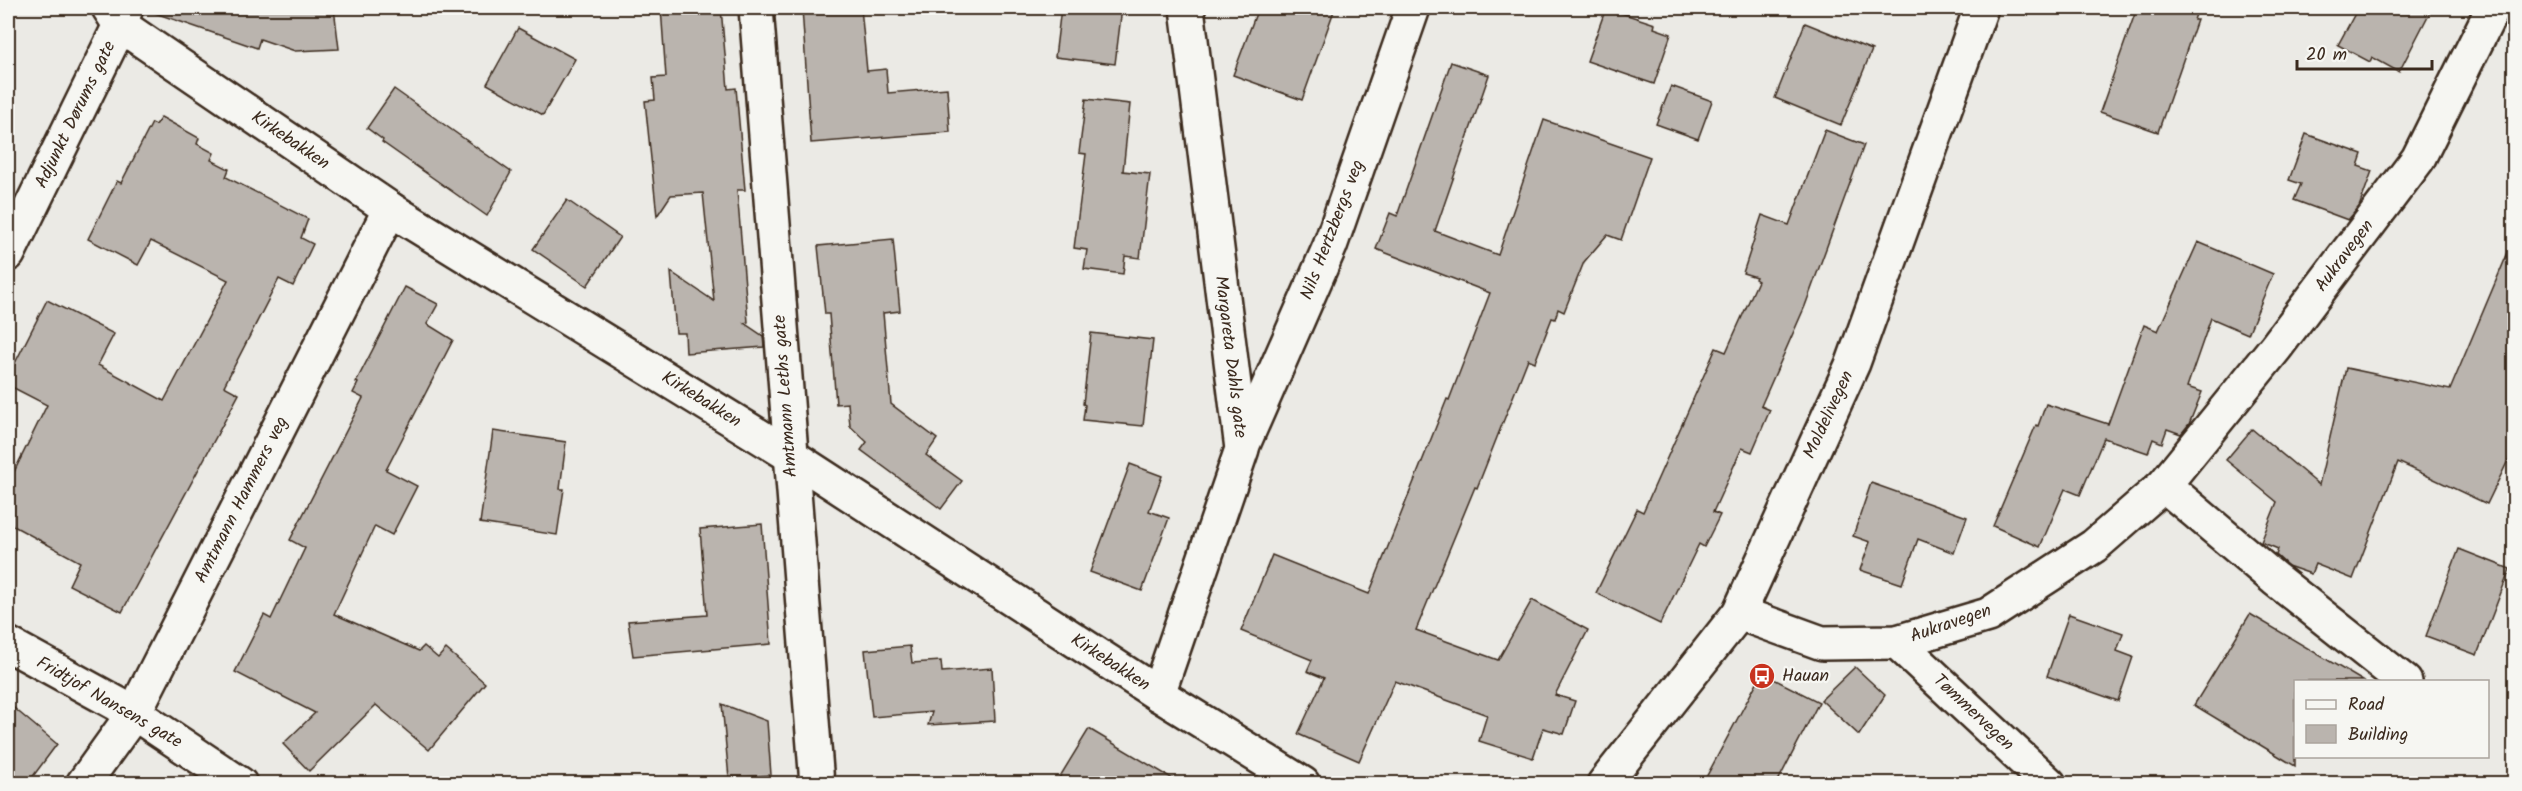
<svg xmlns="http://www.w3.org/2000/svg" width="2522" height="791" viewBox="0 0 2522 791" font-family="Kalam,sans-serif">
<style>
.building{fill:#bab4ae;stroke:#3b2a1e;stroke-width:1.5}
.lines{fill:none;stroke-linecap:round;stroke-linejoin:round}
.minor-casing{stroke:#3b2a1e;stroke-width:38}
.major-casing{stroke:#3b2a1e;stroke-width:38}
.minor{stroke:#f6f6f2;stroke-width:33}
.major{stroke:#f6f6f2;stroke-width:33}
.labels{text-anchor:middle;dominant-baseline:central;stroke-width:4.5;stroke-linejoin:round;paint-order:stroke}
.street-label{font-size:18px;fill:#3b2a1e;stroke:#f6f6f2}
.poi-label{font-size:18px;fill:#3b2a1e;stroke:#f6f6f2;text-anchor:start}
</style>
<rect width="100%" height="100%" fill="#ebeae5"/>
<filter id="ink" filterUnits="userSpaceOnUse"><feTurbulence type="fractalNoise" baseFrequency=".0167" numOctaves="2"/><feDisplacementMap in="SourceGraphic" scale="12" xChannelSelector="R" yChannelSelector="G"/><feConvolveMatrix kernelMatrix="1 2 1 2 8 2 1 2 1" color-interpolation-filters="sRGB"/></filter>
<g filter="url(#ink)">
<g class="building">
<path d="M156 8H334L339 49 295 51 260 39 257 48 155 13Z"/>
<path d="M661 8H721L728 89 736 88 745 190H737L748 322 744 323 763 336 764 347 686 353 685 333H676L671 272 714 301 703 193 671 195 657 216 645 101 655 100 653 78 666 77Z"/>
<path d="M802 8H861L867 71 886 69 888 93 947 88 950 132 811 143Z"/>
<path d="M1061 8H1122L1115 64 1055 57Z"/>
<path d="M1258 8H1335L1302 100 1233 75Z"/>
<path d="M1606 8 1655 24 1654 28 1671 34 1654 84 1587 61Z"/>
<path d="M2137 8H2198L2194 20H2197L2158 132 2100 112Z"/>
<path d="M2358 8H2432L2399 72 2372 57 2370 62 2338 45Z"/>
<path d="M1805 23 1872 50 1841 125 1775 98Z"/>
<path d="M518 28 575 59 543 115 487 84Z"/>
<path d="M1451 62 1489 75 1435 231 1498 255 1544 120 1650 157 1621 240 1607 235 1584 262 1564 312 1558 309 1555 319 1552 318 1535 362 1528 359 1477 488 1475 487 1416 630 1498 660 1532 600 1588 630 1555 695 1575 701 1564 734 1543 728 1533 758 1479 741 1487 715 1395 681 1359 761 1298 734 1324 678 1307 671 1312 660 1241 631 1272 555 1369 594 1447 399 1449 400 1490 293 1376 249 1390 213 1397 216Z"/>
<path d="M1671 86 1712 101 1698 139 1656 124Z"/>
<path d="M394 89 511 172 487 216 382 142 383 140 367 128Z"/>
<path d="M1086 99 1130 104 1123 171 1150 174 1140 258 1125 256 1123 274 1084 269 1087 250 1074 248 1086 154 1079 153Z"/>
<path d="M161 117 199 138 197 144 214 153 211 160 229 169 226 177 308 219 301 238 313 244 293 286 279 279 224 386 239 394 122 612 69 585 80 562 8 523V484L47 405 8 385V377L47 300 114 334 98 365 164 401 228 280 151 241 138 265 88 239 117 181 121 183 152 123 156 125Z"/>
<path d="M1825 130 1864 145 1805 306 1761 406 1770 410 1752 452 1742 448 1713 512 1720 515 1704 547 1699 544 1660 624 1596 593 1637 509 1643 512 1716 348 1726 352 1758 281 1755 279 1756 277 1743 273 1762 215 1789 225Z"/>
<path d="M2306 134 2362 154 2358 166 2372 171 2359 207 2348 220 2294 200 2301 184 2289 180Z"/>
<path d="M567 200 620 237 587 286 533 249Z"/>
<path d="M2514 238V448L2487 504 2398 462 2353 579 2315 564 2311 574 2288 566 2276 555 2278 549 2261 542 2277 502 2226 460 2252 429 2319 485 2346 368 2450 390Z"/>
<path d="M893 239 900 311 883 313 891 404 937 439 926 455 962 481 941 509 861 450 867 442 850 426 848 403 836 404 829 314H825L818 246Z"/>
<path d="M2198 242 2273 274 2248 334 2211 318 2187 387 2202 392 2189 424 2181 434 2167 429 2162 443 2153 439 2148 453 2104 438 2080 495 2065 489 2040 547 1993 526 2036 425 2038 426 2046 404 2108 424 2144 325 2158 331Z"/>
<path d="M405 287 438 304 427 324 453 340 386 470 417 486 392 535 375 526 334 614 419 651 424 646 438 658 446 649 485 683 429 750 376 705 309 771 283 744 315 713 235 672 264 615 271 619 305 548 290 540 363 398 353 393 358 383 356 382Z"/>
<path d="M1091 333 1153 340 1143 426 1083 420 1085 405 1083 404Z"/>
<path d="M493 431 566 442 560 489H564L557 535 480 523Z"/>
<path d="M1130 464 1162 476 1149 511 1169 518 1142 591 1090 572Z"/>
<path d="M1871 483 1967 517 1954 553 1918 539 1902 584 1860 570 1870 542 1853 536Z"/>
<path d="M762 524 771 644 633 656 628 621 707 615 700 529Z"/>
<path d="M2459 549 2510 569 2477 655 2426 636Z"/>
<path d="M2069 614 2123 633 2117 651 2133 657 2118 701 2047 676Z"/>
<path d="M2250 614 2363 681H2295V766L2194 705Z"/>
<path d="M910 646 912 663 941 661 942 672 992 668 995 721 928 725 932 712 872 717 865 650Z"/>
<path d="M1855 667 1885 695 1859 735 1821 700Z"/>
<path d="M1762 673 1819 702 1777 783H1703Z"/>
<path d="M8 703 57 744 28 783H8Z"/>
<path d="M722 704 767 721 771 775 729 778Z"/>
<path d="M1089 729 1180 783H1056Z"/>
</g>
<g class="lines">
<g class="minor-casing">
<g id="minor">
<path d="M109 8 120 25 390 209 790 455 1158 694 1303 784"/>
<path d="M756 8 817 784"/>
<path d="M8 254 120 25 126 8"/>
<path d="M1242 447 1330 246 1413 8"/>
<path d="M2164 485 2275 579 2405 682"/>
<path d="M1739 613 1822 643 1897 642 1988 615 2094 546 2164 485 2276 347 2418 159 2493 8"/>
<path d="M1897 642 2049 784"/>
<path d="M8 644 134 713 240 784"/>
<path d="M1158 694 1242 449 1187 8"/>
<path d="M83 784 134 713 390 209"/>
</g>
</g>
<g class="major-casing">
<path id="major" d="M1604 784 1739 613 1853 363 1981 8"/>
</g>
<use href="#minor" class="minor"/>
<use href="#major" class="major"/>
</g>
</g>
<defs>
<g id="bus-disc" transform="scale(1.35)"><circle r="9.5" fill="#c8321e" stroke="#f6f6f2"/><path d="M-5-6H5V4H4V6H2V4H-2V6H-4V4H-5ZM-3.5-4V0h7V-4ZM-3.5 1.2v1.5H-2V1.2ZM2 1.2v1.5H3.5V1.2Z" fill="#fff"/></g>
</defs>
<g fill-rule="evenodd">
<use href="#bus-disc" x="1762" y="676"/>
</g>
<g class="labels">
<g class="street-label">
<text transform="translate(76 115) rotate(-64)">Adjunkt Dørums gate</text>
<text transform="translate(290 141) rotate(34)">Kirkebakken</text>
<text transform="translate(1333 230) rotate(-69)">Nils Hertzbergs veg</text>
<text transform="translate(2345 256) rotate(-53)">Aukravegen</text>
<text transform="translate(1230 357) rotate(83)">Margareta Dahls gate</text>
<text transform="translate(786 396) rotate(-94)">Amtmann Leths gate</text>
<text transform="translate(701 400) rotate(32)">Kirkebakken</text>
<text transform="translate(1829 415) rotate(-65)">Moldelivegen</text>
<text transform="translate(242 500) rotate(-63)">Amtmann Hammers veg</text>
<text transform="translate(1951 624) rotate(-19)">Aukravegen</text>
<text transform="translate(1110 663) rotate(33)">Kirkebakken</text>
<text transform="translate(109 703) rotate(30)">Fridtjof Nansens gate</text>
<text transform="translate(1973 713) rotate(43)">Tømmervegen</text>
</g>
<g class="poi-label">
<text x="1782" y="676">Hauan</text>
</g>
</g>
<rect width="2522" height="791" fill="none" stroke="#f6f6f2" stroke-width="30"/>
<rect x="15" y="15" width="2492" height="761" fill="none" stroke="#3b2a1e" stroke-width="2" filter="url(#ink)"/>
<rect x="2294" y="680" width="195" height="78" fill="#f6f6f2" stroke="#aba49d" stroke-width="1.5"/>
<rect x="2306" y="700" width="30" height="9" fill="#f6f6f2" stroke="#aba49d" stroke-width="1.5"/>
<text x="2348" y="710" font-size="18" fill="#3b2a1e">Road</text>
<rect x="2306" y="725" width="30" height="18" fill="#bab4ae" stroke="#aba49d" stroke-width="1.5"/>
<text x="2348" y="740" font-size="18" fill="#3b2a1e">Building</text>
<path d="M2297 60v9h135v-9" fill="none" stroke="#3b2a1e" stroke-width="3"/>
<text x="2306" y="60" font-size="18" fill="#3b2a1e" stroke="#f6f6f2" stroke-width="4.5" paint-order="stroke">20 m</text>
</svg>
